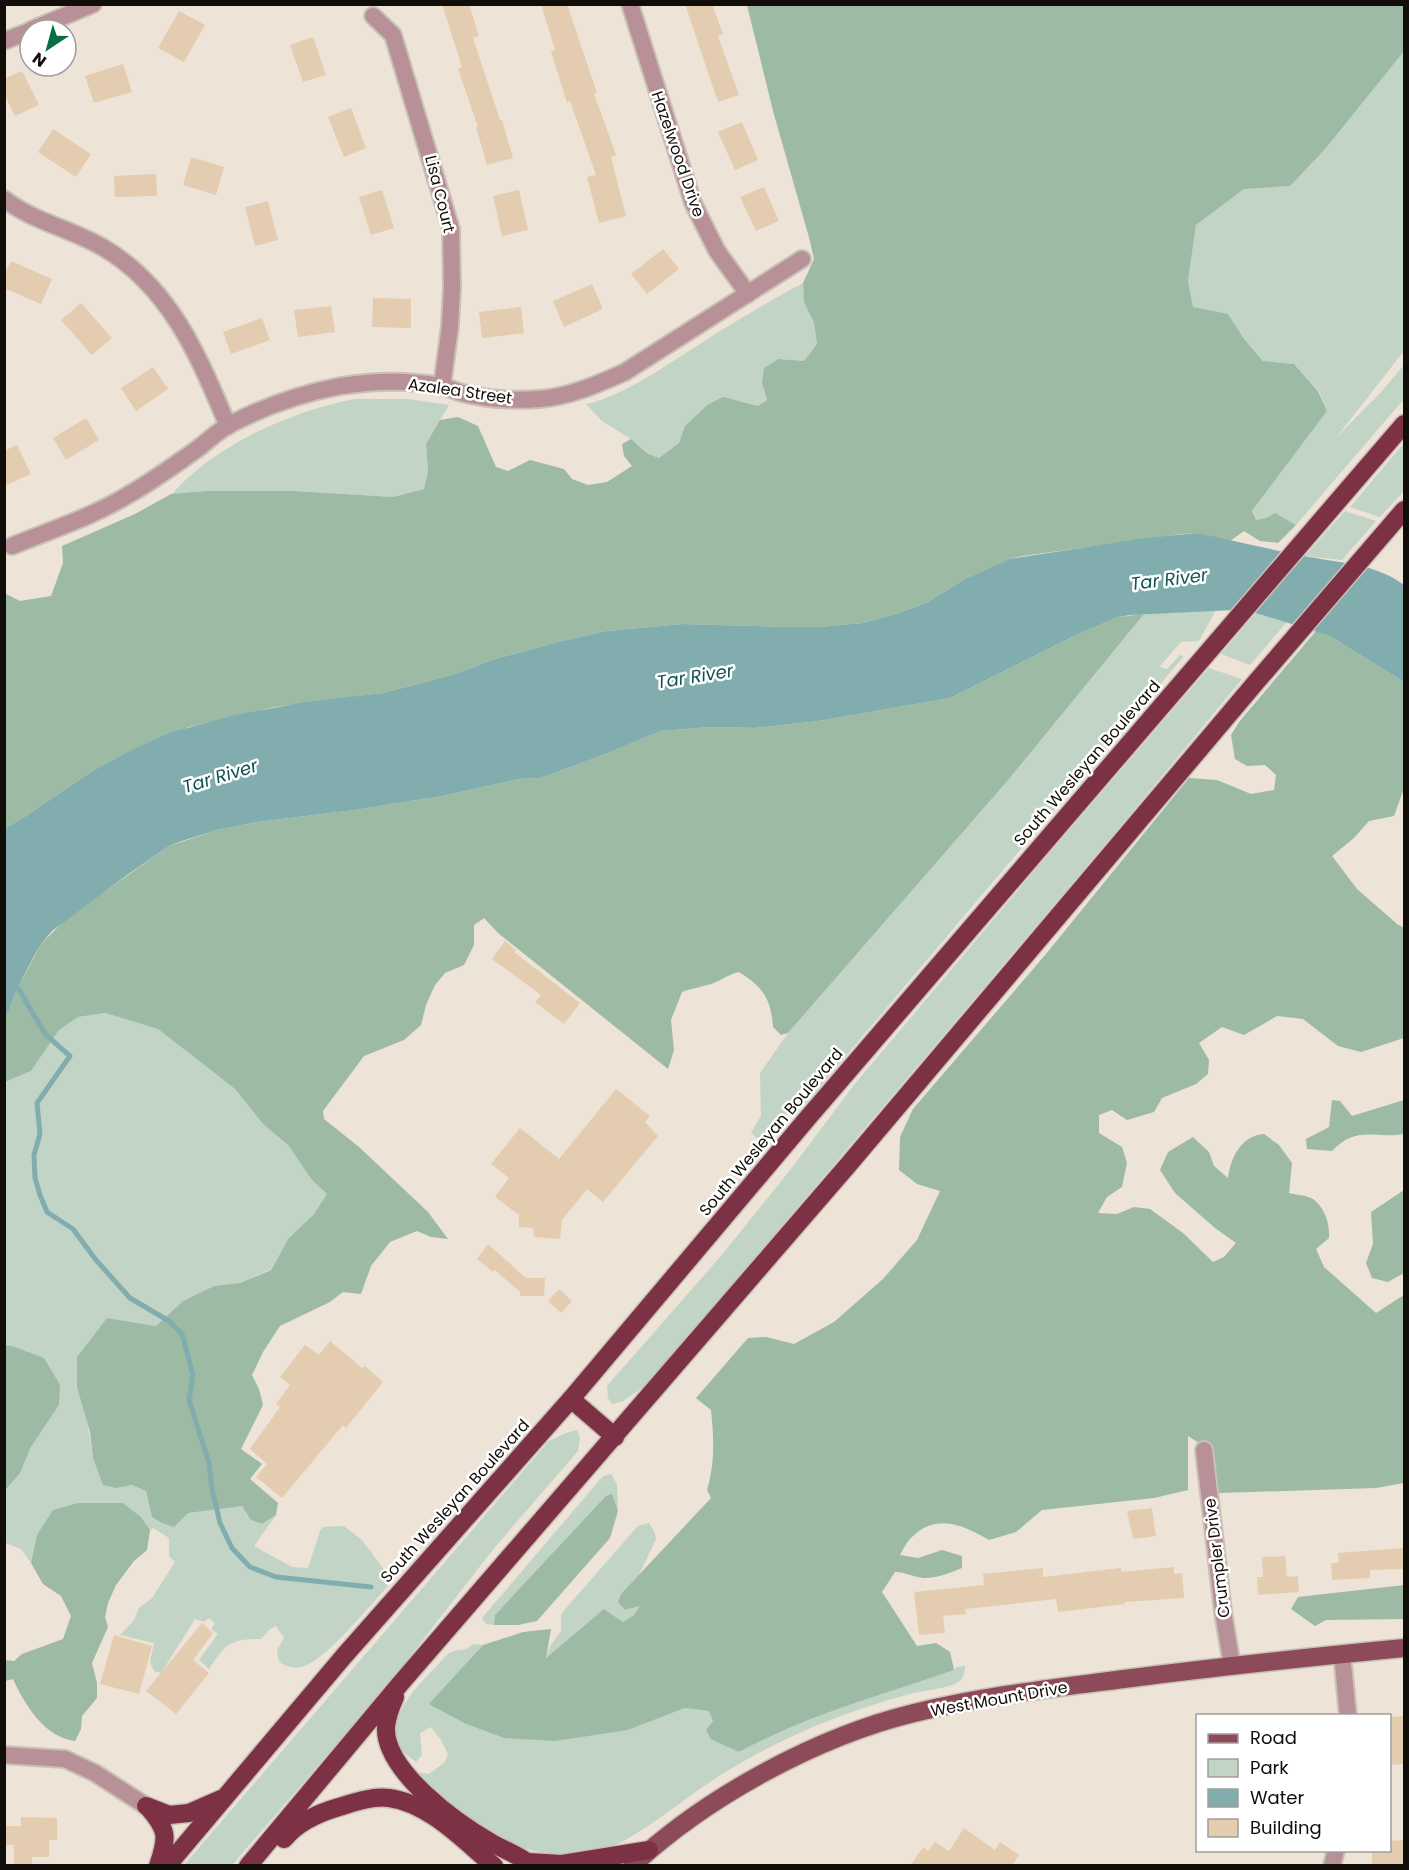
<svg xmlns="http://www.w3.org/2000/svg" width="1409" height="1870" viewBox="0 0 1409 1870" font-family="Poppins,sans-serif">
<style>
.green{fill:#c1d4c6}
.forest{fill:#9cbaa4}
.water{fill:#82adaf}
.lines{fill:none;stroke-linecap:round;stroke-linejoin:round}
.stream{stroke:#82adaf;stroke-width:5}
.building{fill:#e4ccb0}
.minor-casing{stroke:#cac1b6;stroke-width:20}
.major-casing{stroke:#cac1b6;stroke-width:21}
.highway-casing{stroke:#cac1b6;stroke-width:21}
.minor{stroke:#b89198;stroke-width:16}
.major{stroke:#8d4b5a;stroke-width:18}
.highway{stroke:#7c3144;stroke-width:18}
.labels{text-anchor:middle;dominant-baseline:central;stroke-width:5;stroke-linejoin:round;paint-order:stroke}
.street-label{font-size:16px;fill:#110d09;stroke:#fff}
.water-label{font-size:18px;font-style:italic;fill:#125154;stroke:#fff}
</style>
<rect width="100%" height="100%" fill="#ede3d7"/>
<g class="green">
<path d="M1404 51V351L1335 439 1381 392 1404 365V399L1296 525 1276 514 1266 518 1256 520 1252 511 1327 411 1319 391 1294 364 1263 361 1244 339 1228 314 1193 307 1188 281 1196 225 1244 189 1290 186Z"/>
<path d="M803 283 804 302 814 323 817 344 804 361 779 359 762 383 767 400 758 406 740 401 707 405 685 426 679 443 659 458 648 454 631 439 602 421 586 404C622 397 668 364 700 344 734 322 768 302 803 283Z"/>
<path d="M355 399H408L449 405 426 444 428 471 424 489 393 497 294 491H205L172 494C215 445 291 411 355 399Z"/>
<path d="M1404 443V491L1380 517 1350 507Z"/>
<path d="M1345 511 1376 521 1342 560 1305 556Z"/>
<path d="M1216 610 1199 641 1181 642 1159 667 1167 669 1180 655 1184 656 806 1103 790 1113 766 1136 757 1138 751 1133 761 1116 760 1073 788 1033 1009 779 1144 614Z"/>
<path d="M1256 613 1287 622 1250 665 1221 654Z"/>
<path d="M1209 668 1242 679 1129 816 649 1383 623 1401 612 1404 608 1398 607 1386 720 1257 791 1169 854 1085 1047 856Z"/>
<path d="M105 1013 158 1029 235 1089 263 1124 288 1145 312 1180 327 1194 314 1214 288 1239 271 1269 240 1283 214 1286 183 1301 156 1326 107 1318 77 1357 93 1458 116 1488 132 1485 146 1491 152 1517 242 1506 251 1520 262 1524 276 1515 254 1546 292 1567 308 1568 320 1531 323 1527 344 1526 362 1540 385 1571 388 1579 387 1587C369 1606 325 1662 301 1667 293 1669 286 1666 279 1662L277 1650 284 1638 276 1626 270 1629 261 1639C231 1639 226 1643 209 1669L199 1660 218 1634 211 1629 215 1623 209 1618 204 1622 195 1619 161 1673 154 1671 150 1662 154 1643 120 1635 134 1620 139 1608 152 1598 175 1562 169 1556V1538L153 1528 150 1530 141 1517 123 1503H78L37 1535 31 1563 21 1549 5 1543 4 1490 20 1473 31 1447 59 1405 12 1346 5 1345V1082L31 1071 59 1030 78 1017Z"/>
<path d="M577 1430 580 1437 578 1451 495 1547 390 1682 232 1865H184L549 1441 566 1433Z"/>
<path d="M611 1474 617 1484 618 1511 612 1495 495 1615 494 1625 486 1624 482 1618 603 1476Z"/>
<path d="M649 1523 655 1533 656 1539 638 1577 621 1594 625 1610 641 1606 634 1615 623 1622 604 1609 546 1658 550 1646 561 1631V1614L638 1526Z"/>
<path d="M473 1644 483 1645 430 1704 466 1724 504 1738 628 1730 685 1708 709 1711C715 1726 725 1744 739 1752 807 1715 882 1695 954 1670L957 1667 965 1666C965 1674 963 1680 955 1684 940 1690 922 1690 906 1695 871 1705 837 1716 804 1731 768 1747 733 1766 701 1788 674 1807 647 1829 618 1844 606 1850 592 1852 579 1854 513 1860 457 1817 414 1772L429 1774 445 1762 448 1754 441 1740 431 1727 420 1733 422 1755 416 1762 396 1747C391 1713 412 1691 434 1669 439 1664 445 1655 451 1652 460 1648 462 1653 473 1644Z"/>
</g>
<g class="forest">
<path d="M747 5H1404V51L1325 149 1290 186 1244 189 1196 225 1188 281 1193 307 1228 314 1244 339 1263 361 1294 364 1318 391 1327 411 1252 511 1256 520 1266 518 1275 513 1296 525 1278 543 1260 541 1244 531 1230 541 1196 533 1181 534 1023 556 1009 559 967 578 926 603 899 613 862 623 819 627H787L683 624 606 631 558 642 495 659 455 674 383 693 275 707 189 727 91 772 23 818 5 828 4 593 20 601 51 596 63 563 62 546 135 514 171 494 205 491H294L393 497 424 489 428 471 426 444 440 420 458 417 478 426 496 467 508 471 530 460 564 469 572 479 588 485 607 482 632 466 624 456 622 444 631 439 648 454 659 458 679 443 685 426 707 405 723 397 758 406 767 400 762 383 764 368 779 359 804 361 817 344 814 323 804 302 803 283 814 259 810 241 773 111Z"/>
<path d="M1144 614 1009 779 788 1033 781 1035 773 1027C771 999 763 987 739 972 730 974 725 978 716 982 707 986 693 988 682 992L671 1020 674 1050 668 1069 498 933 484 918 474 925V945L464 965 445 973 435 985 426 1005 421 1025 404 1040 364 1056 323 1111 324 1119 359 1147 428 1212 448 1239 431 1237 417 1231 390 1242 371 1266 361 1294 343 1292 330 1302 280 1326 263 1352 252 1375 259 1389 263 1405 241 1449 262 1464 250 1479 278 1503 276 1515 262 1524 251 1520 242 1506 188 1513 174 1527 162 1523 152 1517 146 1491 132 1485 116 1488 103 1485 93 1458 90 1432 77 1387V1357L107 1318 156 1326 183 1301 214 1286 240 1283 271 1270 288 1239 314 1214 327 1194 312 1180 288 1145 263 1124 235 1089 158 1029 105 1013 78 1017 59 1030 31 1071 5 1082 4 1020 16 991 41 944 66 919 169 846 217 830 257 822 355 810 442 796 519 779 540 778 598 757 661 731 709 727 755 728 819 721 950 698 1076 635 1118 617Z"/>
<path d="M1316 631 1330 636 1404 682V788L1394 816 1369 821 1354 838 1332 856 1357 889 1397 924 1404 928V1038L1361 1052 1338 1046 1303 1019 1277 1016 1244 1035 1222 1027 1199 1043 1209 1060 1208 1074 1196 1084 1162 1098 1154 1112 1127 1120 1112 1110 1099 1115V1133L1122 1147 1127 1163 1122 1187 1107 1197 1098 1213 1117 1214 1134 1207 1150 1209 1183 1233 1213 1262 1224 1257 1236 1243 1215 1228 1175 1193 1160 1170 1168 1152 1193 1137 1209 1152 1214 1166 1228 1178C1231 1157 1241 1136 1264 1134L1279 1145 1292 1163 1289 1193C1296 1195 1307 1195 1313 1199 1325 1208 1330 1224 1329 1238L1316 1249 1324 1267 1376 1313 1404 1295V1483L1376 1488 1219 1493 1210 1450 1188 1436V1490L1154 1498 1042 1510 1016 1532 989 1540C963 1525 935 1512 910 1539 906 1543 903 1550 900 1555L918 1558 942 1550 962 1556V1568C950 1573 937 1578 924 1578 914 1577 905 1572 895 1572L882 1592 917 1646 936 1643 950 1652 954 1670C882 1695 807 1715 739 1752L711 1739 706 1730 713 1721 709 1711 685 1708 628 1730 555 1741 504 1738 466 1724 429 1704 483 1645 523 1632 551 1629 546 1658 604 1609 623 1622 634 1615 640 1606 625 1610 618 1602 621 1594 711 1498 707 1490C715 1463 714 1439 711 1410L696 1398 748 1338 766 1337 794 1344 834 1322 883 1279 917 1240 940 1191 917 1184 899 1170 900 1137 913 1109 1046 954 1189 778 1217 780 1251 794 1274 790 1276 775 1265 765 1247 766 1235 759 1231 735 1239 722Z"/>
<path d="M1332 1100 1340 1101 1352 1116 1404 1100V1134C1374 1139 1357 1125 1332 1151L1307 1149 1306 1139 1329 1127Z"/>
<path d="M1404 1190V1273L1388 1282 1372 1278 1366 1263 1373 1244 1371 1212Z"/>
<path d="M5 1345 12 1346 44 1358 60 1385 59 1405 31 1447 20 1473 5 1490Z"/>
<path d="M612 1494 618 1511 610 1538 537 1621 518 1625H494L495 1615 606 1496Z"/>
<path d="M78 1503H123L141 1517 150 1530 147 1550 134 1561 116 1585 108 1603 105 1617 108 1627 92 1663 97 1683V1698L82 1716 81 1729 75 1741C44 1737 25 1705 13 1679L5 1681 4 1660 14 1661 22 1654 63 1639 71 1616 61 1596 43 1584 31 1563 37 1535 53 1510Z"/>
<path d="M1404 1585V1619L1326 1620 1315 1626 1291 1609 1298 1597Z"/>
</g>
<path class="water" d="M1196 533C1232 540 1268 549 1304 556 1339 563 1375 563 1404 585V682L1330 636 1256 613 1234 610 1130 615 1118 617 1076 635 950 698 819 721 755 728 709 727 661 731 598 757 540 778 519 779 442 796 355 810 257 822 217 830 182 841 169 846 127 875 52 931 41 944 34 956 16 991 5 1020V828L23 818 91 772 132 750 169 733 235 715 306 702 383 693 455 674 495 659 558 642 606 631 683 624 787 627H819L862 623 899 613 926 603 967 578 1009 559 1145 538Z"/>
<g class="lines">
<path class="stream" d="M18 988 45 1034 70 1056 37 1103 40 1134 34 1155 35 1178 40 1195 47 1212 73 1229 96 1260 130 1298 169 1321 182 1334 193 1375 189 1400 209 1463 212 1489 220 1523 232 1548 250 1567 276 1577 371 1587"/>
</g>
<g class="building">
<path d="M442 4H469L479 36 473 38 500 120H502L513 158 487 165 476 127H478L458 69 462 67Z"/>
<path d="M541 4H567L597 93 594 94 616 155 611 157 626 216 599 223 587 177 596 175 570 101 567 103 551 51 555 50Z"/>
<path d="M685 4H712L723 34 718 36 739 95 718 102Z"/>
<path d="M179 11 205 25 184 62 158 48Z"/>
<path d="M313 37 326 75 303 82 290 45Z"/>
<path d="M123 64 132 92 94 103 85 76Z"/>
<path d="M22 71 39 105 15 116 4 94V79Z"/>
<path d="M351 108 366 148 344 157 328 117Z"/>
<path d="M742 122 758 160 735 170 718 132Z"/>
<path d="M53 129 91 154 76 177 38 152Z"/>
<path d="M191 157 224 167 216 195 183 185Z"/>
<path d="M156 174 157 196 115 197 114 176Z"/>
<path d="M764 187 779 221 756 231 740 197Z"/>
<path d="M382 190 394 228 371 235 359 197Z"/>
<path d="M519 190 528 230 502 236 493 196Z"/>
<path d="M268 201 278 240 255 246 245 207Z"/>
<path d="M663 249 679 269 647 294 631 274Z"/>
<path d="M11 261 52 279 41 304 4 288V276Z"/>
<path d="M592 284 603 309 564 327 553 301Z"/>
<path d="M373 298 411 299V328L372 327Z"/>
<path d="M81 303 112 338 92 355 61 320Z"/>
<path d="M331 306 335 332 298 337 294 310Z"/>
<path d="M521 307 524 333 482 338 479 312Z"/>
<path d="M262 318 270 340 231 354 223 332Z"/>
<path d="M153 367 168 389 136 411 121 388Z"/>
<path d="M86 418 99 440 66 460 53 438Z"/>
<path d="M17 445 31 474 4 486V451Z"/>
<path d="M505 941 516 950 514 952 580 1003 564 1024 535 1002 541 995 492 959Z"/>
<path d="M616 1089 650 1116 645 1122 658 1136 603 1202 587 1189 562 1220 560 1239 534 1237 533 1228 519 1227V1215L495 1197 509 1178 491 1164 520 1128 559 1159Z"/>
<path d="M488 1244 526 1278H545L544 1296H520V1292L495 1270 493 1272 477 1259Z"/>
<path d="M559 1289 572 1301 561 1313 548 1301Z"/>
<path d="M330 1341 362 1368 365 1366 383 1382 346 1428 343 1425 282 1498 256 1477 267 1464 250 1449 280 1407 276 1404 290 1385 280 1377 305 1345 319 1355Z"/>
<path d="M1152 1508 1156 1536 1133 1539 1127 1511Z"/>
<path d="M1404 1548V1569L1370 1570V1578L1332 1580 1331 1563H1339L1338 1553Z"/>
<path d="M1285 1556 1287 1577 1298 1576 1299 1592 1258 1595 1257 1577H1263L1262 1557Z"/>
<path d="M1174 1567V1574L1182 1573 1184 1598 1125 1602V1604L1058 1612 1056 1599 965 1609 966 1614 943 1616 945 1633 919 1635 914 1592 984 1585 983 1574 1043 1568V1577L1121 1568V1572Z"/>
<path d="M202 1623 213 1633 193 1660 209 1673 176 1714 146 1691Z"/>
<path d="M114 1635 152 1646 139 1694 100 1684Z"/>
<path d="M1404 1716V1764L1389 1765V1717Z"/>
<path d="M21 1817 57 1818V1840H49V1857H32V1866H14V1845H6V1826H21Z"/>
<path d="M964 1828 995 1850 1000 1842 1019 1855 1012 1866H910L923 1847 928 1851 935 1842 949 1851Z"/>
<path d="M1404 1840V1866H1372V1851H1389V1841Z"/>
</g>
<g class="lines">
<g class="minor-casing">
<g id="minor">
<path d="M630 4 693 203 717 251 748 294"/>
<path d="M373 16 393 35 451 229 452 288 450 326 442 386"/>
<path d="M31 30 93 4"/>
<path d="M4 41 30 31"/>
<path d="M4 199C34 222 72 229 104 248 171 288 199 357 228 426"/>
<path d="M12 546C51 530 92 517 128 495 151 482 172 467 193 452 205 444 216 432 229 425 263 407 303 393 341 386 372 381 409 380 440 386 448 387 455 391 462 393 486 399 514 401 539 399 569 397 598 384 625 372L802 259"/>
<path d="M1204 1450 1223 1612 1232 1665"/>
<path d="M1342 1654 1348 1716"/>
<path d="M4 1755 65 1759 95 1773 146 1806"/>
<path d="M1332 1866 1336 1850"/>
</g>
</g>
<g class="major-casing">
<path id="major" d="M632 1866C706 1797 816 1737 914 1713 983 1696 1054 1688 1124 1679 1218 1667 1311 1657 1404 1648"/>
</g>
<g class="highway-casing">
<g id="highway">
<path d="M571 1399 615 1437"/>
<path d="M395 1697C391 1706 387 1716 386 1727 384 1771 457 1823 492 1843 504 1850 522 1856 532 1866"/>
<path d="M146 1806 169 1815 189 1813 221 1799"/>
<path d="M148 1807C168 1830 168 1837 158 1866"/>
<path d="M284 1839C298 1822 318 1813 339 1807 355 1802 372 1796 389 1798 429 1803 464 1841 494 1866"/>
<path d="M528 1862 562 1864 649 1850"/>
<path d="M167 1866 344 1656 571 1399 806 1120 1404 424"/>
<path d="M248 1866 400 1684 849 1164 1257 681 1404 510"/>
</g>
</g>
<use href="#minor" class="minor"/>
<use href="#major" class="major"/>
<use href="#highway" class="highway"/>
</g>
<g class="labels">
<g class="street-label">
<text transform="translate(678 154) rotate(71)">Hazelwood Drive</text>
<text transform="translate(440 194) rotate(76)">Lisa Court</text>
<text transform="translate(460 391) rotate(8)">Azalea Street</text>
<text transform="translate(1087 763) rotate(-49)">South Wesleyan Boulevard</text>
<text transform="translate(771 1132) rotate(-50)">South Wesleyan Boulevard</text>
<text transform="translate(455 1501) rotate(-48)">South Wesleyan Boulevard</text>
<text transform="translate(1217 1558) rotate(-97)">Crumpler Drive</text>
<text transform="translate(999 1699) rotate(-10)">West Mount Drive</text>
</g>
<g class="water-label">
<text transform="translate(1169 579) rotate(-7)">Tar River</text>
<text transform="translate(695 676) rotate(-9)">Tar River</text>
<text transform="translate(220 776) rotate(-17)">Tar River</text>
</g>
</g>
<rect width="1409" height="1870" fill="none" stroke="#110d09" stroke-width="12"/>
<rect x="1196" y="1714" width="195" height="138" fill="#ffffff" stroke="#a09e9d" stroke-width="1.5"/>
<rect x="1208" y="1734" width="30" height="9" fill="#8d4b5a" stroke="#a09e9d" stroke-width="1.5"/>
<text x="1250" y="1744" font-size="18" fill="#110d09">Road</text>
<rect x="1208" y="1759" width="30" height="18" fill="#c1d4c6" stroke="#a09e9d" stroke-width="1.5"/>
<text x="1250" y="1774" font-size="18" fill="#110d09">Park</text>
<rect x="1208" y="1789" width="30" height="18" fill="#82adaf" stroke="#a09e9d" stroke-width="1.5"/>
<text x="1250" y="1804" font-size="18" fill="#110d09">Water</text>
<rect x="1208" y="1819" width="30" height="18" fill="#e4ccb0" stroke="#a09e9d" stroke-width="1.5"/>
<text x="1250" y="1834" font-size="18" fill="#110d09">Building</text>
<g transform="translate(48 48) rotate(216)"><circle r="28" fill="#ffffff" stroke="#a09e9d" stroke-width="1.5"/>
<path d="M0-4.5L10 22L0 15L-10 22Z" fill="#076f45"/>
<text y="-9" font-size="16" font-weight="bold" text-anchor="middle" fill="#110d09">N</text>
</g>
</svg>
